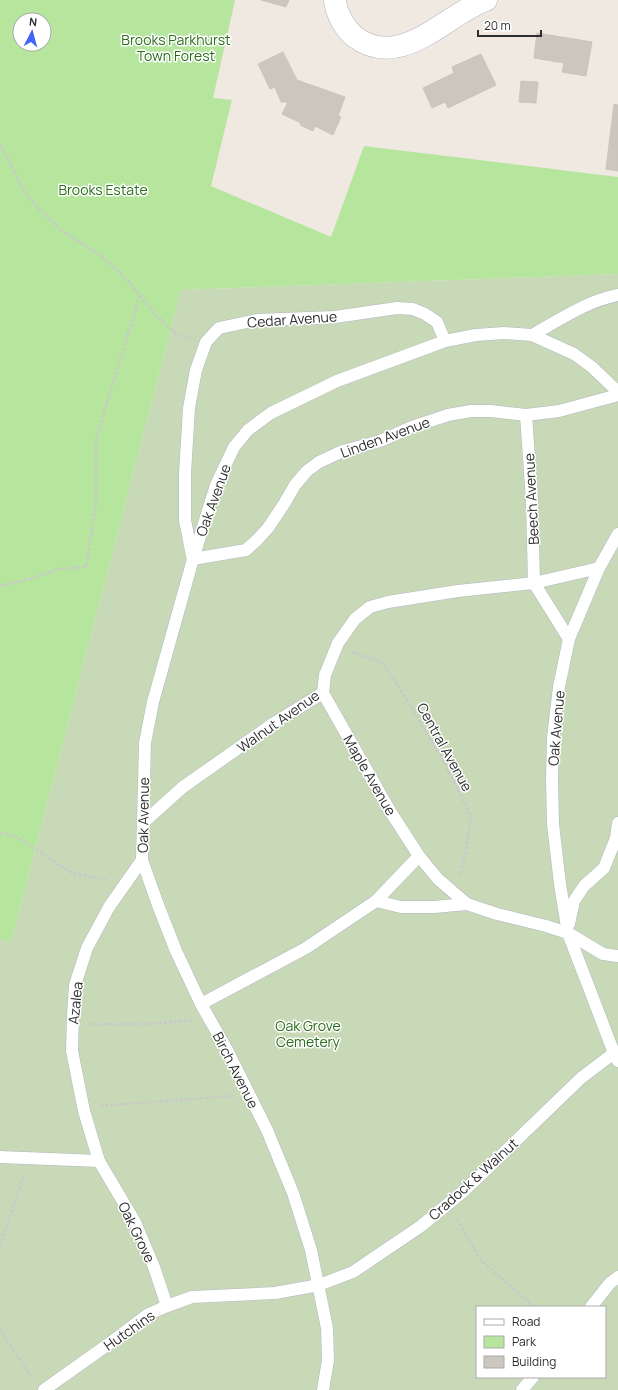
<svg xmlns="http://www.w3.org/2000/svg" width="618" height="1390" viewBox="0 0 618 1390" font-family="Manrope,sans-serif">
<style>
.green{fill:#b6e59e;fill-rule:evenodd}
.cemetery{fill:#c8d9b8;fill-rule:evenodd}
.building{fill:#cbc7bf;stroke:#cbc5ba}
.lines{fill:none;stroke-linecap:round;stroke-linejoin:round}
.lane-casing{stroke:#b4b7c1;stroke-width:13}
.street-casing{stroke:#b4b7c1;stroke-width:23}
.path{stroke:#c9c9c9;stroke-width:2.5;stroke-dasharray:3 2;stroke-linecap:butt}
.lane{stroke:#fff;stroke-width:12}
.street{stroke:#fff;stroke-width:22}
.labels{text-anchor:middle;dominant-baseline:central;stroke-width:3;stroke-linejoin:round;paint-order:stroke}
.park-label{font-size:14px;fill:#2c6e1b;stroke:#fff}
.street-label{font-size:14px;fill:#2e2e2e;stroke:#fff}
</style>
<rect width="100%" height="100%" fill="#efe9e1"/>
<path class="green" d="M0 0H235L213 98 232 100 211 186 331 237 364 146 618 177V274L181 290 11 942 0 940ZM20 20H44V44H20Z"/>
<path class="cemetery" d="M618 274V1390H0V940L11 942 181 290ZM477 1307H605V1377H477Z"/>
<g class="building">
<path d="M261 0H289L286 7Z"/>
<path d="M537 33 592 42 586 76 562 72 564 63 534 58Z"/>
<path d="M283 52 297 80 345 97 338 116 341 117 333 135 315 126 313 131 300 125 301 123 282 114 288 102H281L275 87 270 89 258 64Z"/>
<path d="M481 54 496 85 448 108 445 102 432 108 423 88 454 73 452 67Z"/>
<path d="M521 81 538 82 536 103 519 102Z"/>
<path d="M614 104 618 105V171L606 169Z"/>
</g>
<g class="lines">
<g class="lane-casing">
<g id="lane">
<path d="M532 335C559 320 587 301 618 295"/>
<path d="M526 415 532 501 534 583"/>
<path d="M618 534 599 568 569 639 559 687 553 738 552 779 553 824 560 884 568 933 614 1053 618 1061"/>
<path d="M192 556 185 520V473L189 408 196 370 206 342 219 328 257 320 335 317 397 308 413 309 425 314 437 322 445 341"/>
<path d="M193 559 246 550 257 540 268 528 284 504 295 485 307 471 319 462 343 451 380 441 412 427 448 415 471 411H491L526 415 559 411 618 395"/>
<path d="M534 583 569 639"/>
<path d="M323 693 390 811 419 856 438 879 467 904"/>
<path d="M144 822 183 787 274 723 323 693 325 675 338 643 355 619 370 607 388 602 458 591 534 583 599 568"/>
<path d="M142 860 109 907 87 948 75 985 73 1015 72 1051 84 1111 99 1161 135 1222 154 1267 167 1306"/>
<path d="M376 901 401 907H434L467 904 497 914 546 926 568 933 603 954 618 956"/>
<path d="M569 924 574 901 584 886 604 868 616 838 618 823"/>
<path d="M201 1004 306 948 376 901 419 856"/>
<path d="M0 1157 99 1161"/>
<path d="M591 1307 610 1283 618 1277"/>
<path d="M44 1390 110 1343 147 1315 167 1306 192 1297 275 1293 319 1285 353 1272 421 1226 465 1190 581 1078 614 1053"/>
<path d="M323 1390 328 1360 327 1328 311 1250 293 1193 267 1130 227 1050 201 1004 176 951 158 905 142 860 145 743 153 702 193 559 216 485 234 447 248 430 271 413 337 381 445 341 476 335 504 333 532 335 574 354 592 367 618 392"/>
<path d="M522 1390 533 1377"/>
</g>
</g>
<g class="street-casing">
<path id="street" d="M335 0C336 13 345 29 355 37 401 71 445 15 486 0"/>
</g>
<g class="path">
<path d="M0 144 27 196 58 228 103 257 128 281 158 317 176 334 190 339"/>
<path d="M0 586 30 579 58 569 86 567 96 504V439L140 295"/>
<path d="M352 652 381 662 398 686 440 755 471 816 466 849 460 876"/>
<path d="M0 833 15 836 72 873 108 880"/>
<path d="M89 1024C123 1025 158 1024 192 1020"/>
<path d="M100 1106 233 1096"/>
<path d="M457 1219 480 1259 521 1296 535 1307"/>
<path d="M0 1246 24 1174"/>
<path d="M0 1328 5 1338 32 1378"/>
</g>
<use href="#lane" class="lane"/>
<use href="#street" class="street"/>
</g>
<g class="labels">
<g class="park-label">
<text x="176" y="39">Brooks Parkhurst<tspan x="176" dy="16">Town Forest</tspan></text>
<text x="103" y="189">Brooks Estate</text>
<text x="308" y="1025">Oak Grove<tspan x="308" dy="16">Cemetery</tspan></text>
</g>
<g class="street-label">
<text transform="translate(292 319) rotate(-4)">Cedar Avenue</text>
<text transform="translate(385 437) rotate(-20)">Linden Avenue</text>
<text transform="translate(531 499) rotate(-93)">Beech Avenue</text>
<text transform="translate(213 500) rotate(-70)">Oak Avenue</text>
<text transform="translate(278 721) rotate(-35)">Walnut Avenue</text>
<text transform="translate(556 728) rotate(-85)">Oak Avenue</text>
<text transform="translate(445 747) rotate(61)">Central Avenue</text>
<text transform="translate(370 775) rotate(60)">Maple Avenue</text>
<text transform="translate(143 815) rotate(-89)">Oak Avenue</text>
<text transform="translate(75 1003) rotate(-84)">Azalea</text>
<text transform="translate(236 1070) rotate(63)">Birch Avenue</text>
<text transform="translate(473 1179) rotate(-42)">Cradock &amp; Walnut</text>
<text transform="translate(137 1232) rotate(64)">Oak Grove</text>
<text transform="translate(129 1330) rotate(-35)">Hutchins</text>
</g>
</g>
<rect x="476" y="1306" width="130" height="72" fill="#ffffff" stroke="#ababab"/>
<rect x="484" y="1319" width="20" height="6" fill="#ffffff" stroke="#ababab"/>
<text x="512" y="1326" font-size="12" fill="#2e2e2e">Road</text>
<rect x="484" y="1336" width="20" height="12" fill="#b6e59e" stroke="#ababab"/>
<text x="512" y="1346" font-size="12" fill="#2e2e2e">Park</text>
<rect x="484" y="1356" width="20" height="12" fill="#cbc7bf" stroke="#ababab"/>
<text x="512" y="1366" font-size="12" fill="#2e2e2e">Building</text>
<g transform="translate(32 32) rotate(6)"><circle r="19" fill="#ffffff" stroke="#ababab"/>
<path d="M0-3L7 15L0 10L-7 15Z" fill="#4264fb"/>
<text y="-6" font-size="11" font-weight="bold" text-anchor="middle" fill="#2e2e2e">N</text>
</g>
<path d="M478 30v6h63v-6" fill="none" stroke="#2e2e2e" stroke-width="2"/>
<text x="484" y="30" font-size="12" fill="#2e2e2e" stroke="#ffffff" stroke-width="3" paint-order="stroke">20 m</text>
</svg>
